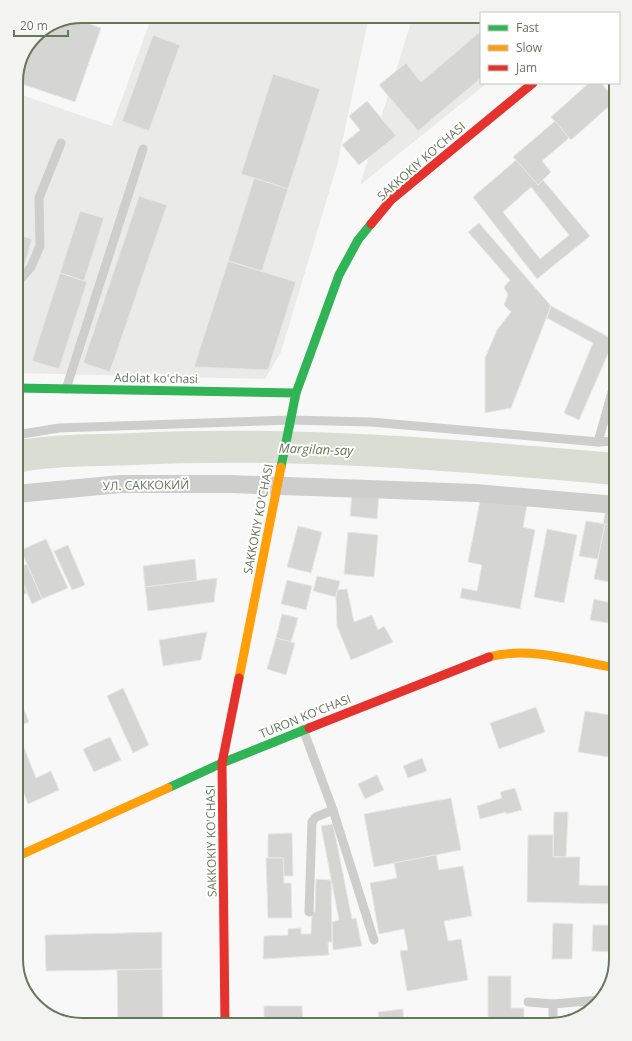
<svg xmlns="http://www.w3.org/2000/svg" width="632" height="1041" viewBox="0 0 632 1041" font-family="'Open Sans',sans-serif">
<style>
.built{fill:#eaeae9}
.lines{fill:none;stroke-linecap:round;stroke-linejoin:round}
.river{stroke:#d9ddd4;stroke-width:32}
.building{fill:#d5d5d4;stroke:#e8e8e8;fill-rule:evenodd}
.lane{stroke:#cecfcd;stroke-width:9}
.street{stroke:#cecfcd;stroke-width:18}
.fast{stroke:#30b455;stroke-width:9}
.slow{stroke:#ff9f0a;stroke-width:9}
.jam{stroke:#e5322d;stroke-width:9}
.labels{text-anchor:middle;dominant-baseline:central;stroke-width:4;stroke-linejoin:round;paint-order:stroke}
.street-label{font-size:12px;fill:#65785a;stroke:#fff}
.water-label{font-size:13px;font-style:italic;fill:#697658;stroke:#fff}
.rim{fill:none;stroke:#65785a;stroke-width:2}
</style>
<rect width="100%" height="100%" fill="#f9f8f9"/>
<g class="built">
<path d="M152 16H369L338 162 281 352 265 379 16 373V93L112 126Z"/>
<path d="M413 16H481V83H487L360 185Z"/>
</g>
<g class="lines">
<path class="river" d="M16 457C54 449 95 451 133 449 294 441 456 455 616 469"/>
</g>
<g class="building">
<path d="M75 19 101 28 75 102 16 82V78L35 35Z"/>
<path d="M481 31V78L418 131 379 85 406 63 421 82Z"/>
<path d="M153 35 180 45 149 131 122 121Z"/>
<path d="M273 74 320 89 288 189 241 174Z"/>
<path d="M589 83H601L616 100 571 140 551 117Z"/>
<path d="M367 101 396 136 359 165 342 145 360 130 349 116Z"/>
<path d="M555 121 569 138 542 161 551 172 538 185 513 157Z"/>
<path d="M516 160 538 185 543 180 590 236 537 279 473 197ZM531 187 569 235 540 259 503 212Z"/>
<path d="M254 178 288 189 262 271 228 261Z"/>
<path d="M139 196 167 205 110 372 83 363Z"/>
<path d="M80 211 104 218 84 281 60 273Z"/>
<path d="M479 223 551 306 511 408 485 413V358L497 330 511 312 504 305 508 295 504 287 510 280 468 232Z"/>
<path d="M16 234 32 239 22 274 16 272Z"/>
<path d="M228 261 296 282 268 370 194 367Z"/>
<path d="M60 273 87 282 59 369 32 361Z"/>
<path d="M551 306 614 340 579 420 564 413 593 343 547 318Z"/>
<path d="M352 493 379 496 377 519 350 516Z"/>
<path d="M481 496 527 505 523 527 535 530 520 609 460 598 462 588 477 591 482 565 468 562Z"/>
<path d="M606 508 616 510V526L603 524Z"/>
<path d="M586 521 605 524 598 559 579 556Z"/>
<path d="M605 524 616 526 614 583 594 579Z"/>
<path d="M298 526 322 532 311 573 287 567Z"/>
<path d="M547 529 577 535 564 603 534 597Z"/>
<path d="M348 532 378 535 374 577 344 574Z"/>
<path d="M46 539 68 588 42 599 21 550Z"/>
<path d="M68 545 85 585 72 590 54 551Z"/>
<path d="M195 559 197 581 145 587 143 566Z"/>
<path d="M27 564 42 599 32 604 17 569Z"/>
<path d="M16 569 27 593 16 598Z"/>
<path d="M317 576 340 581 336 597 313 591Z"/>
<path d="M217 578 214 602 148 611 145 587Z"/>
<path d="M287 580 312 586 306 610 281 604Z"/>
<path d="M347 589 354 622 372 615 378 630 384 626 393 642 351 660 337 626 336 597 337 590Z"/>
<path d="M614 591 616 592V622L608 620Z"/>
<path d="M594 599 612 603 608 623 590 620Z"/>
<path d="M282 614 298 618 291 642 276 638Z"/>
<path d="M207 632 201 660 163 666 159 640Z"/>
<path d="M276 638 295 643 286 675 267 669Z"/>
<path d="M123 688 149 745 133 753 107 696Z"/>
<path d="M16 689 29 722 16 727 36 778 51 771 59 790 28 804 16 772Z"/>
<path d="M536 707 545 732 499 749 490 723Z"/>
<path d="M585 711 616 716V747L614 758 578 752Z"/>
<path d="M110 737 121 760 94 772 83 749Z"/>
<path d="M422 758 427 771 408 778 403 766Z"/>
<path d="M377 775 384 790 365 799 358 784Z"/>
<path d="M515 788 522 810 506 814V812L480 819 477 806 502 798 500 792Z"/>
<path d="M451 798 461 850 374 867 364 814Z"/>
<path d="M554 812H568L566 857H553Z"/>
<path d="M333 824 352 919 356 918 362 946 333 950 332 922 339 920 321 826Z"/>
<path d="M292 833 293 876H284L283 858H268V834Z"/>
<path d="M528 835H553V857H580L579 885 616 886V904L527 902Z"/>
<path d="M436 855 439 870 463 866 472 916 444 921 448 941 461 939 468 980 407 991 400 951 408 950 404 929 379 934 370 883 397 878 394 863Z"/>
<path d="M266 858H283L284 883H291L292 918H268Z"/>
<path d="M316 879 331 880 332 942H328L329 955 263 959 264 936 288 935V929L301 928V934H311L312 912H315Z"/>
<path d="M553 923 573 924 572 959H552Z"/>
<path d="M593 925H610V932L616 933 615 952 592 951Z"/>
<path d="M162 932V969L46 971 45 935Z"/>
<path d="M162 969 163 1025H118L117 970Z"/>
<path d="M488 976H511V1008H524V1025H488Z"/>
<path d="M264 1006H302L303 1025H264Z"/>
<path d="M403 1009 404 1024 380 1025 378 1012Z"/>
</g>
<g class="lines">
<g class="lane">
<path d="M16 284 31 267 40 246 39 198 61 143"/>
<path d="M66 389 143 149"/>
<path d="M16 435 59 428 290 420 371 422 598 442 616 441"/>
<path d="M598 442 616 378"/>
<path d="M303 729 333 810 374 940"/>
<path d="M309 912 312 822 316 817 333 810"/>
<path d="M528 1002 553 1004 599 1000"/>
<path d="M553 1004V1024"/>
</g>
<path class="street" d="M16 494 121 484H230L476 493 616 505"/>
<g class="fast">
<path d="M16 388 296 393"/>
<path d="M281 467 296 393 339 275 358 240 371 224"/>
<path d="M168 788 222 763 309 728"/>
</g>
<g class="slow">
<path d="M489 657C530 646 575 661 616 668"/>
<path d="M239 678 281 467"/>
<path d="M16 857 168 788"/>
</g>
<g class="jam">
<path d="M371 224 391 200 533 83"/>
<path d="M309 728 489 657"/>
<path d="M225 1025 222 763 239 678"/>
</g>
</g>
<g class="labels">
<g class="street-label">
<text transform="translate(421 161) rotate(-41)">SAKKOKIY KO'CHASI</text>
<text transform="translate(156 378) rotate(1)">Adolat koʻchasi</text>
<text transform="translate(146 485) rotate(-1)">УЛ. САККОКИЙ</text>
<text transform="translate(258 519) rotate(-79)">SAKKOKIY KO'CHASI</text>
<text transform="translate(305 716) rotate(-22)">TURON KO'CHASI</text>
<text transform="translate(211 841) rotate(-91)">SAKKOKIY KO'CHASI</text>
</g>
<g class="water-label">
<text transform="translate(316 449) rotate(2)">Margilan-say</text>
</g>
</g>
<path d="M0 0H632V1041H0ZM82 23H550A59 59 0 0 1 609 82V959A59 59 0 0 1 550 1018H82A59 59 0 0 1 23 959V82A59 59 0 0 1 82 23Z" fill="#f3f4f2" fill-rule="evenodd"/>
<path class="rim" d="M82 23H550A59 59 0 0 1 609 82V959A59 59 0 0 1 550 1018H82A59 59 0 0 1 23 959V82A59 59 0 0 1 82 23Z"/>
<rect x="480" y="12" width="140" height="72" fill="#ffffff" stroke="#c1c9bd"/>
<rect x="488" y="25" width="20" height="6" fill="#30b455" stroke="#c1c9bd"/>
<text x="516" y="32" font-size="12" fill="#65785a">Fast</text>
<rect x="488" y="45" width="20" height="6" fill="#ff9f0a" stroke="#c1c9bd"/>
<text x="516" y="52" font-size="12" fill="#65785a">Slow</text>
<rect x="488" y="65" width="20" height="6" fill="#e5322d" stroke="#c1c9bd"/>
<text x="516" y="72" font-size="12" fill="#65785a">Jam</text>
<path d="M14 30v6h54v-6" fill="none" stroke="#65785a" stroke-width="2"/>
<text x="20" y="30" font-size="12" fill="#65785a" stroke="#ffffff" stroke-width="3" paint-order="stroke">20 m</text>
</svg>
